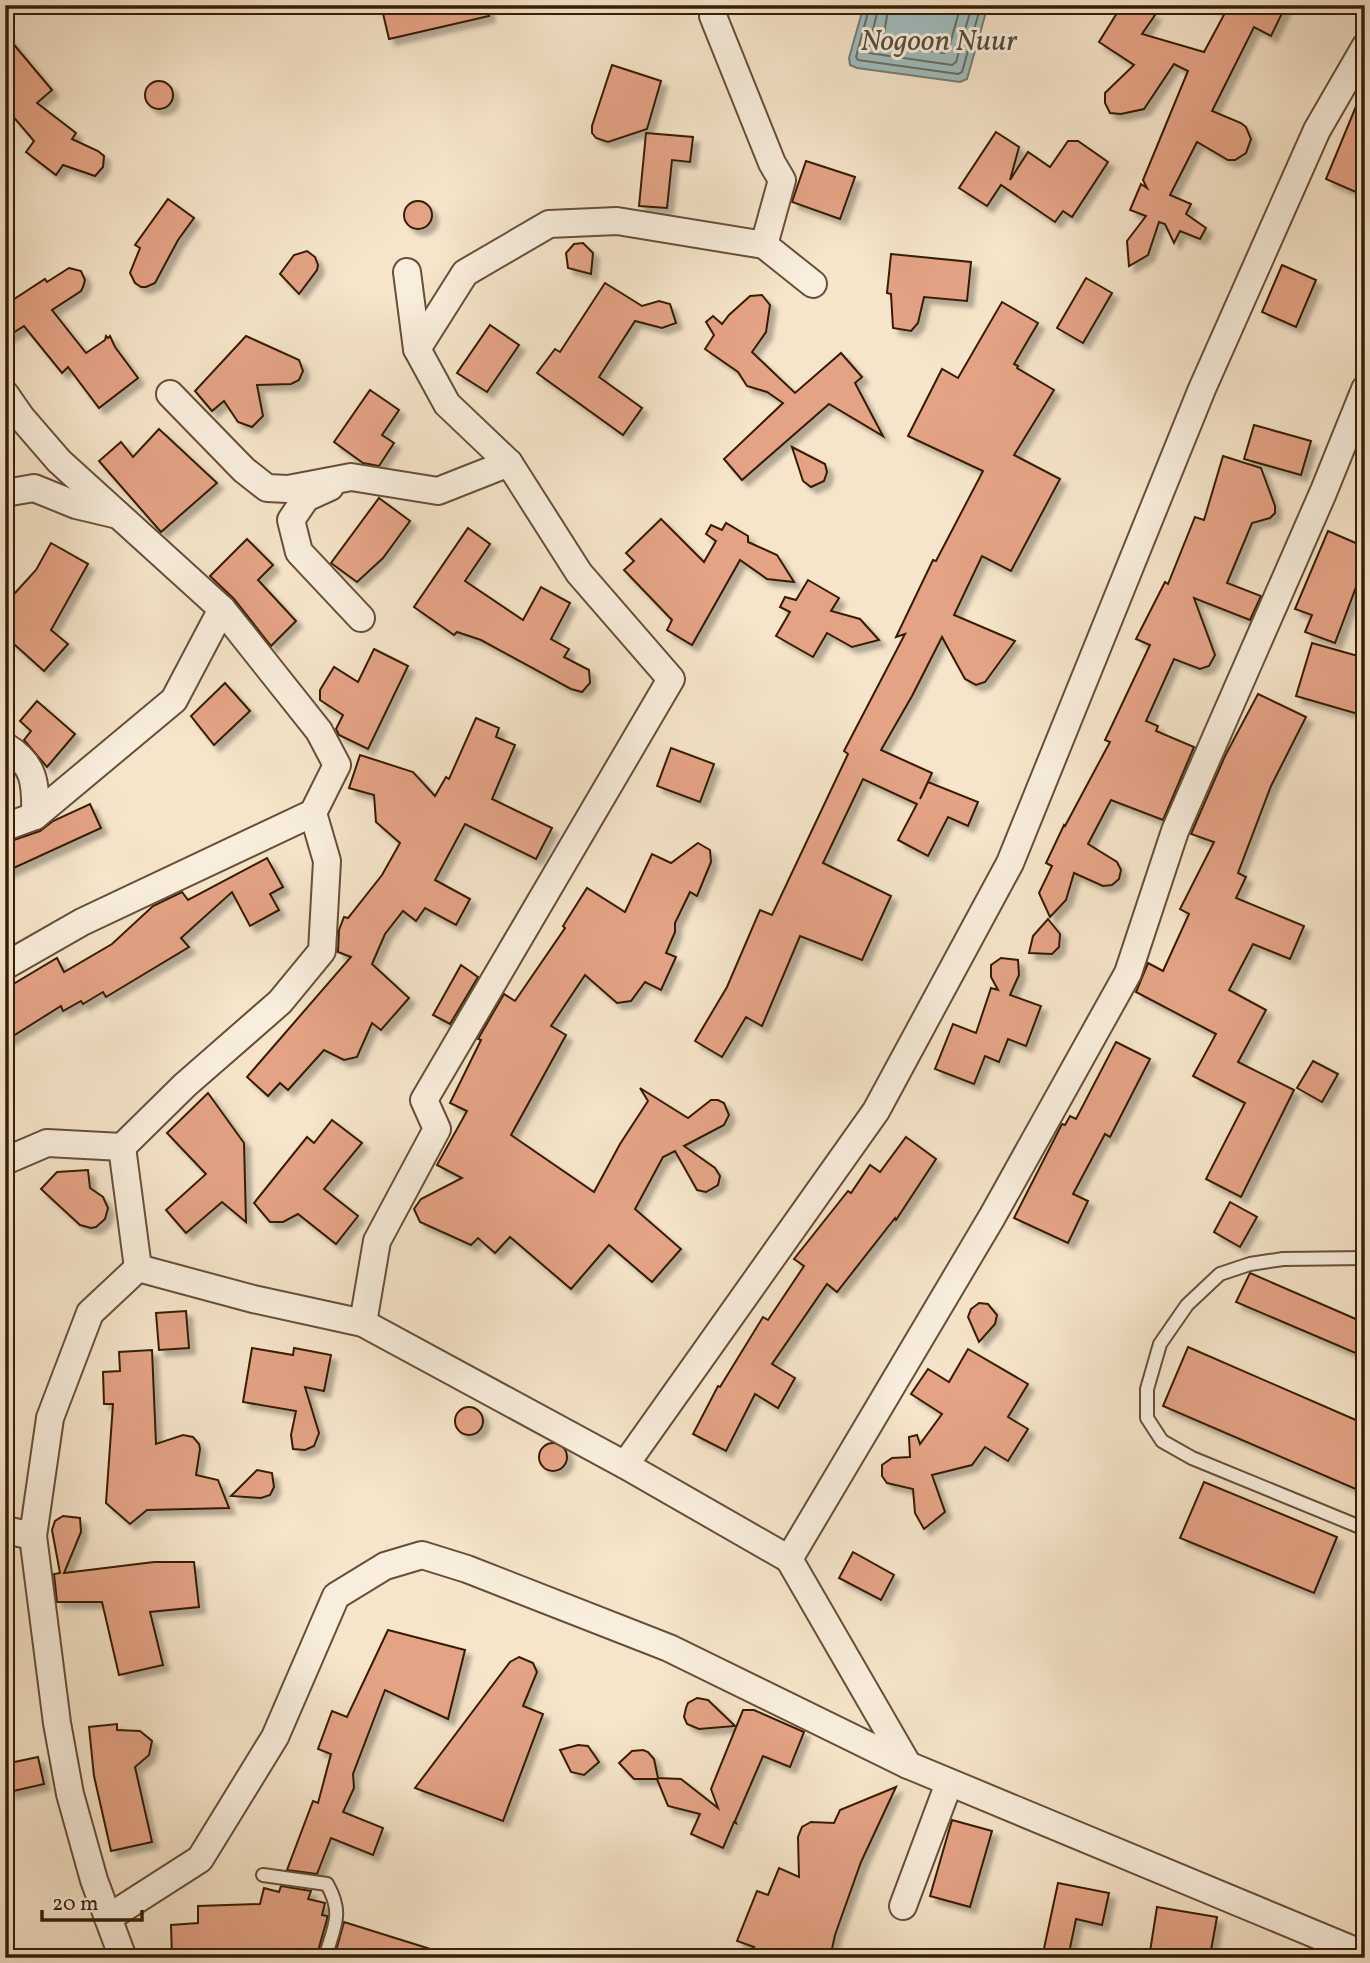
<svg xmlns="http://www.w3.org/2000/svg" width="1370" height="1963" viewBox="0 0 1370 1963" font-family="Vollkorn,serif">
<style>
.water{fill:#9fbdbf;stroke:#757d75;stroke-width:2}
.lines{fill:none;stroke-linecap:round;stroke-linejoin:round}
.shore{stroke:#6a6d62;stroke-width:2}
.building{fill:#e5a386;stroke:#361d06;stroke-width:2;filter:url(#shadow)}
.service-casing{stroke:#664f37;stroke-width:16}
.minor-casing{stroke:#664f37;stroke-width:30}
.service{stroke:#f9eedd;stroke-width:12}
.minor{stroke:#f9eedd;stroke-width:26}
.labels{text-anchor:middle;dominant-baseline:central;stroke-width:6;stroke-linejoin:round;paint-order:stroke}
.water-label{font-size:30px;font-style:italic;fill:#564d3e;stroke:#f9eedd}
</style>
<defs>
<filter id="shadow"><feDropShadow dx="6" dy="6" stdDeviation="2" flood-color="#0004"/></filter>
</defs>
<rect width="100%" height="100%" fill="#f6e5ca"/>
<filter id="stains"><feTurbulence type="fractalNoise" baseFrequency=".00286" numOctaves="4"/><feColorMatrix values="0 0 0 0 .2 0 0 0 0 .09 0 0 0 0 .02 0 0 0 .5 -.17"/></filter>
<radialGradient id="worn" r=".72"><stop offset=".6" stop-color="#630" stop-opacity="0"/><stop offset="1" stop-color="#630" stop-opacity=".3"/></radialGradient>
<path class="water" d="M864 5H988L967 79 960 82 857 68 850 65 849 58Z"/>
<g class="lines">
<g class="shore">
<path d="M870 5 856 57 858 60 958 74 962 72 981 5"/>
<path d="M879 5 868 50 869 53 952 65 956 62 972 5"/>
<path d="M889 5 882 44 944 53 948 51 961 5"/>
</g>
</g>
<g class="building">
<path d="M381 5H487L489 16 389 39Z"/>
<path d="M1122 5H1139L1155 15 1142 34 1204 52 1225 13 1210 5H1286L1271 36 1254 27 1212 111 1241 123 1246 127 1251 139 1246 153 1235 160H1228L1197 142 1170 195 1191 204 1186 214 1206 228 1200 239 1180 231 1174 243 1165 224 1159 222 1148 255 1129 266 1127 241 1146 216 1130 210 1141 184 1147 188 1143 180 1188 71 1174 64 1144 109 1121 114 1110 113 1105 103V93L1134 65 1099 42Z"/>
<path d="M5 34 52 90 37 103 76 133 72 139 98 151 104 156 103 167 95 176 63 165 56 175 26 152 34 141 5 107Z"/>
<path d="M612 65 661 81 647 129 608 142 596 138 592 133V126Z"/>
<circle cx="159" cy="95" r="14"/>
<path d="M1364 87H1365V196L1326 179Z"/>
<path d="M996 132 1019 147 1010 180 1028 152 1050 167 1068 141H1078L1108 162 1072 217 1063 211 1055 222 1001 185 987 206 959 188Z"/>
<path d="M646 133 693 137 690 162 672 160 667 208 639 206Z"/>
<path d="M806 161 855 177 840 219 792 202Z"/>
<path d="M168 199 194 218 178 240 155 283 146 287H141L135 283 130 273 140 248 135 245Z"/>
<circle cx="418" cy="215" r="14"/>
<path d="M583 243 593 253 591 274 568 268 566 253 574 244Z"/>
<path d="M307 251 315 257 318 265 317 270 299 294 280 274 294 255Z"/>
<path d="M891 254 971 262 967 301 924 297 918 323 911 331 893 328 891 294 887 293Z"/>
<path d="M1282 265 1316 280 1296 327 1262 312Z"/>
<path d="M69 268 81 271 85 280 83 287 81 291 52 310 86 353 105 340 106 336 108 338 110 336 115 347 138 378 99 408 68 367 62 373 24 326 5 338V305L45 279 47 282Z"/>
<path d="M1086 278 1112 293 1083 343 1057 328Z"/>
<path d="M605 283 642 306 659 301 670 304 676 323 662 328 635 321 599 377 642 408 623 435 537 373 555 349 560 352Z"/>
<path d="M762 295 770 305 766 332 752 352 795 393 841 353 862 377 855 383 883 436 829 404 742 480 724 459 783 403 767 392 747 386 738 372 705 349 714 335 706 322 713 316 722 324 729 315 750 296Z"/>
<path d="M1002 302 1038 323 1014 364 1018 366 1017 368 1054 390 1014 455 1060 479 1011 571 982 556 954 615 1015 641 985 682 976 685 965 679 942 637 912 696 881 750 932 773 920 799 928 782 978 802 968 826 948 817 928 856 898 840 917 804 863 779 823 863 891 896 862 960 800 936 762 1026 746 1017 722 1057 695 1041 727 987 760 910 772 915 848 754 844 751 905 634 896 637 933 560 936 561 983 471 908 436 942 369 958 378Z"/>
<path d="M490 325 519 345 487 392 457 373Z"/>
<path d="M246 336 299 360 303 371 299 380 291 384 257 385 263 416 252 427 238 422 224 401 212 411 195 391Z"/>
<path d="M370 390 399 410 382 435 394 443 379 466 363 463 334 442Z"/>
<path d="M1254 425 1311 441 1301 475 1244 459Z"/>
<path d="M159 429 217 483 161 532 99 461 121 442 133 457Z"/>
<path d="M792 447 825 464 827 472 824 481 811 487 803 481Z"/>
<path d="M1223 456 1261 468 1275 506V513L1270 518 1252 523 1227 583 1261 596 1250 620 1194 598 1215 655 1209 666 1200 669 1174 659 1146 721 1158 726 1156 731 1194 747 1163 820 1111 800 1088 844 1117 862 1121 870 1119 879 1112 885 1103 886 1074 873 1066 900 1050 917 1039 893 1052 866 1046 863 1064 825 1065 826 1110 742 1105 740 1150 645 1136 639 1165 582 1168 584 1195 517 1204 520Z"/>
<path d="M379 498 410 521 383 558 357 582 331 563Z"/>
<path d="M661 519 704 562 716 541 706 534 711 525 722 530 726 523 748 536V542L777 555 794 582 767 579 740 560 692 645 667 630 672 620 624 570 634 561 626 553Z"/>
<path d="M468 528 490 544 465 581 523 620 541 587 570 603 551 639 569 649 564 657 589 670 590 683 582 692 571 689 481 640 457 632 454 635 414 607Z"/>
<path d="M1328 531 1365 547V563L1335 643 1305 632 1312 615 1295 609Z"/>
<path d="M247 539 273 565 258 580 296 621 271 646 234 599 210 576Z"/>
<path d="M51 543 88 564 51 630 68 644 44 671 5 636V604L36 570Z"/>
<path d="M808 580 839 598 831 611 860 619 879 640 852 647 827 633 813 657 776 636 790 612 780 607 785 597 796 600Z"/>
<path d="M1312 643 1365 658V716L1296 696Z"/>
<path d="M374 649 408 666 368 749 339 735 336 729 343 715 320 700V690L334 667 358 682Z"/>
<path d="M225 683 250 711 214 745 191 716Z"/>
<path d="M1258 694 1306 717 1271 786 1238 873 1246 877 1236 898 1304 926 1290 959 1253 944 1229 990 1266 1010 1238 1062 1294 1090 1241 1197 1206 1179 1245 1103 1193 1076 1216 1034 1136 992 1148 963 1163 971 1189 914 1180 909 1214 842 1191 834 1225 756Z"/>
<path d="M37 701 75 734 47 767 24 740 31 731 20 721Z"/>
<path d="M476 718 499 728 496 737 515 745 492 799 552 828 536 859 465 824 435 880 470 899 456 925 425 908 416 921 403 911 385 934 372 964 409 998 381 1030 372 1023 357 1057 344 1060 324 1050 288 1090 280 1083 268 1096 247 1077 351 957 338 952 339 930 344 917 348 918 382 875 400 843 376 822 374 795 349 788 360 755 413 772 435 796 446 777 449 779Z"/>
<path d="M671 748 714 764 700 802 657 786Z"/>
<path d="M90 804 101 828 5 872V843L40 831 53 821Z"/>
<path d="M698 843 710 850 711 862 697 896 690 892 675 923V932L666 953 676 957 661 990 645 982 631 1001 617 1003 585 975 551 1026 566 1035 511 1135 594 1192 620 1144 648 1101 640 1088 688 1118 711 1100H718L724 1103 729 1115 724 1125 684 1146 715 1168 720 1176 718 1185 706 1192 697 1190 675 1151 663 1157 635 1209 681 1249 652 1282 609 1245 571 1289 510 1237 495 1253 478 1238 471 1245 420 1222 414 1209 421 1199 462 1178 437 1165 467 1111 450 1103 481 1040 478 1039 504 994 515 1001 565 928 563 926 587 888 625 912 652 854 671 863Z"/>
<path d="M267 858 283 887 270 894 279 910 250 926 232 892 181 938 189 947 106 997 103 992 83 1004 81 1001 63 1011 61 1006 5 1041V989L57 958 64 972 112 944 153 906 182 892 188 900Z"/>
<path d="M1048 919 1060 934 1059 947 1052 954 1029 953 1033 936Z"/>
<path d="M1001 958 1018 960 1019 975 1010 995 1041 1006 1026 1046 1008 1039 999 1062 985 1056 974 1084 935 1069 953 1024 976 1033 991 988 998 990 991 977V965Z"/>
<path d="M461 965 478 977 450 1024 433 1015Z"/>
<path d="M1116 1042 1150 1059 1110 1137 1105 1134 1073 1194 1088 1201 1068 1243 1014 1218 1062 1124 1065 1125 1070 1116 1076 1119Z"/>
<path d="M1313 1061 1338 1074 1322 1102 1297 1088Z"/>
<path d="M208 1093 244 1143 246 1222 222 1202 186 1233 166 1210 206 1174 167 1133Z"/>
<path d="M332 1120 362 1143 324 1189 358 1216 336 1244 298 1214 283 1222H270L254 1203 307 1137 314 1143Z"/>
<path d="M906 1137 936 1159 896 1220 895 1218 837 1292 827 1284 772 1364 795 1378 778 1408 755 1394 726 1451 693 1434 718 1386 720 1387 763 1317 768 1320 804 1266 794 1259 848 1191 851 1193 870 1165 880 1172Z"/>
<path d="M88 1170 90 1188 103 1197 108 1208 105 1219 96 1227 91 1228 80 1225 41 1189 57 1172Z"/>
<path d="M1230 1202 1257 1217 1240 1247 1214 1232Z"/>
<path d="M1250 1273 1365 1323V1357L1236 1302Z"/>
<path d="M979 1303 988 1304 997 1315 995 1324 979 1342 968 1317 971 1309Z"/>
<path d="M186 1311 189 1348 159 1350 156 1313Z"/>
<path d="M1188 1347 1365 1424V1493L1163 1406Z"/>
<path d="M252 1348 293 1355 294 1348 331 1355 324 1391 305 1387 319 1433 314 1446 305 1450 293 1449 291 1435 296 1411 243 1402Z"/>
<path d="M968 1349 1028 1384 1008 1417 1028 1429 1008 1461 985 1447 972 1465 932 1475 945 1512 924 1529 915 1513 913 1489 887 1483 882 1476V1465L892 1458 910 1457 909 1437 917 1435 920 1444 942 1414 911 1394 928 1369 949 1382Z"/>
<path d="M152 1350 156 1444 183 1435 193 1437 199 1444 200 1449 196 1475 218 1480 229 1508 147 1510 130 1524 106 1503 113 1404H104L103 1372 120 1371 119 1352Z"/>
<circle cx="469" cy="1421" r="14"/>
<circle cx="553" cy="1457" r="14"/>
<path d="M257 1470 272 1473 274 1487 270 1495 261 1498 231 1496Z"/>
<path d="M1204 1482 1337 1537 1314 1593 1180 1538Z"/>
<path d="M63 1516 80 1518 81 1532 64 1573 154 1562H194L199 1607 150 1612 163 1665 119 1675 102 1602H57L54 1574 60 1573 52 1530 55 1521Z"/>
<path d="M853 1552 894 1575 881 1600 839 1578Z"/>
<path d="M388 1630 465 1650 448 1719 385 1690 353 1774 354 1788 343 1812 383 1828 373 1855 331 1838 317 1874 287 1870 313 1801 318 1803 331 1754 318 1749 332 1711 347 1717Z"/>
<path d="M519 1657 533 1663 537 1672 523 1706 543 1714 503 1821 415 1788 510 1662Z"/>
<path d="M697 1698 708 1700 735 1726 699 1729 687 1724 684 1717 686 1708 688 1703Z"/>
<path d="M743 1710H754L804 1732 790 1767 763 1756 735 1821 736 1823 734 1822 723 1848 691 1834 700 1814 668 1806 657 1779H634L619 1763 632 1751 643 1750 648 1752 654 1759 658 1778 681 1779 718 1808 711 1789Z"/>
<path d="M117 1724V1730L140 1731 152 1741 149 1755 135 1767 152 1842 111 1851 94 1776 89 1727Z"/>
<path d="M578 1745 588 1746 599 1762 584 1775 571 1772 560 1750Z"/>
<path d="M38 1757 44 1784 9 1792 5 1764Z"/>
<path d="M896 1787 861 1862 835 1935 830 1958H742L754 1947 737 1941 757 1891 768 1895 779 1868 799 1877 798 1837 802 1827 811 1822 834 1823 840 1810Z"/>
<path d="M952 1820 992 1831 970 1907 930 1896Z"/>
<path d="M1058 1883 1109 1893 1102 1925 1076 1919 1068 1958H1042Z"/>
<path d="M281 1886 311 1891 308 1899 325 1903 322 1915 327 1916V1919L316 1958H172L171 1925 198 1923V1906L260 1904 264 1888 279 1892Z"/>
<path d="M1157 1907 1217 1917 1210 1956 1186 1952 1185 1958H1149Z"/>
<path d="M344 1922 440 1952V1958H334Z"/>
</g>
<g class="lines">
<g class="service-casing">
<g id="service">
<path d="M1365 1258 1283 1259 1250 1264 1220 1274 1187 1305 1160 1344 1147 1389V1418L1162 1441 1192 1458 1365 1529"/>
<path d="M263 1875 327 1884C344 1914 334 1926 325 1958"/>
</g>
</g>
<g class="minor-casing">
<g id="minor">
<path d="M713 16 772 163 782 180 764 245"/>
<path d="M417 349 465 273 549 224 617 221 764 245 813 284"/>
<path d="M5 394 21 417 59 461 222 609 319 731 337 765 313 813 327 861 322 951 280 1002 185 1085 122 1147 138 1268"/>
<path d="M170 394 244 470 267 488 288 489 351 477 438 491 509 463"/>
<path d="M330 487 306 498 291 520 299 552 361 618"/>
<path d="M5 493 34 488 76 505 118 515"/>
<path d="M5 746C35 764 36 783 35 816"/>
<path d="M5 827 35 816 174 700 222 609"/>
<path d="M5 966 82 922 313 813"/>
<path d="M5 1161 47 1143 122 1147"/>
<path d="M363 1323 377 1241 437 1129 424 1100 671 679 579 573 509 463 447 404 417 349 407 272"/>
<path d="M625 1465 876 1111 1010 863 1202 389 1317 130 1365 47"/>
<path d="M5 1530 33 1536"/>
<path d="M908 1765 789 1559 992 1217 1128 973 1175 831 1323 493 1365 389"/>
<path d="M903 1906 949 1783"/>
<path d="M108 1918 200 1859 275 1737 336 1596 385 1566 422 1555 467 1569 669 1648 908 1765 1365 1955"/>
<path d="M123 1958 94 1880 70 1794 57 1723 33 1536 50 1418 90 1313 138 1268 253 1299 363 1323 625 1465 789 1559"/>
</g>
</g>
<use href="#service" class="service"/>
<use href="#minor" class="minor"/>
</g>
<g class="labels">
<g class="water-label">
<text x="939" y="42">Nogoon Nuur</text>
</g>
</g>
<rect width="1370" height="1963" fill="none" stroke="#f6e5ca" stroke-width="28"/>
<rect x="7" y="7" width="1356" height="1949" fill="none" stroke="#361d06" stroke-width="3.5"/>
<rect x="14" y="14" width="1342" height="1935" fill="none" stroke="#361d06" stroke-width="2"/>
<path d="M42 1910v10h100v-10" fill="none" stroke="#361d06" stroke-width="3.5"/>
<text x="52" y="1910" font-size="21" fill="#361d06" stroke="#f9eedd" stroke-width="5" paint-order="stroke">20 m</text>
<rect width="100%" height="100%" filter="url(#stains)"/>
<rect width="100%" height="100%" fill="url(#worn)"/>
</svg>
